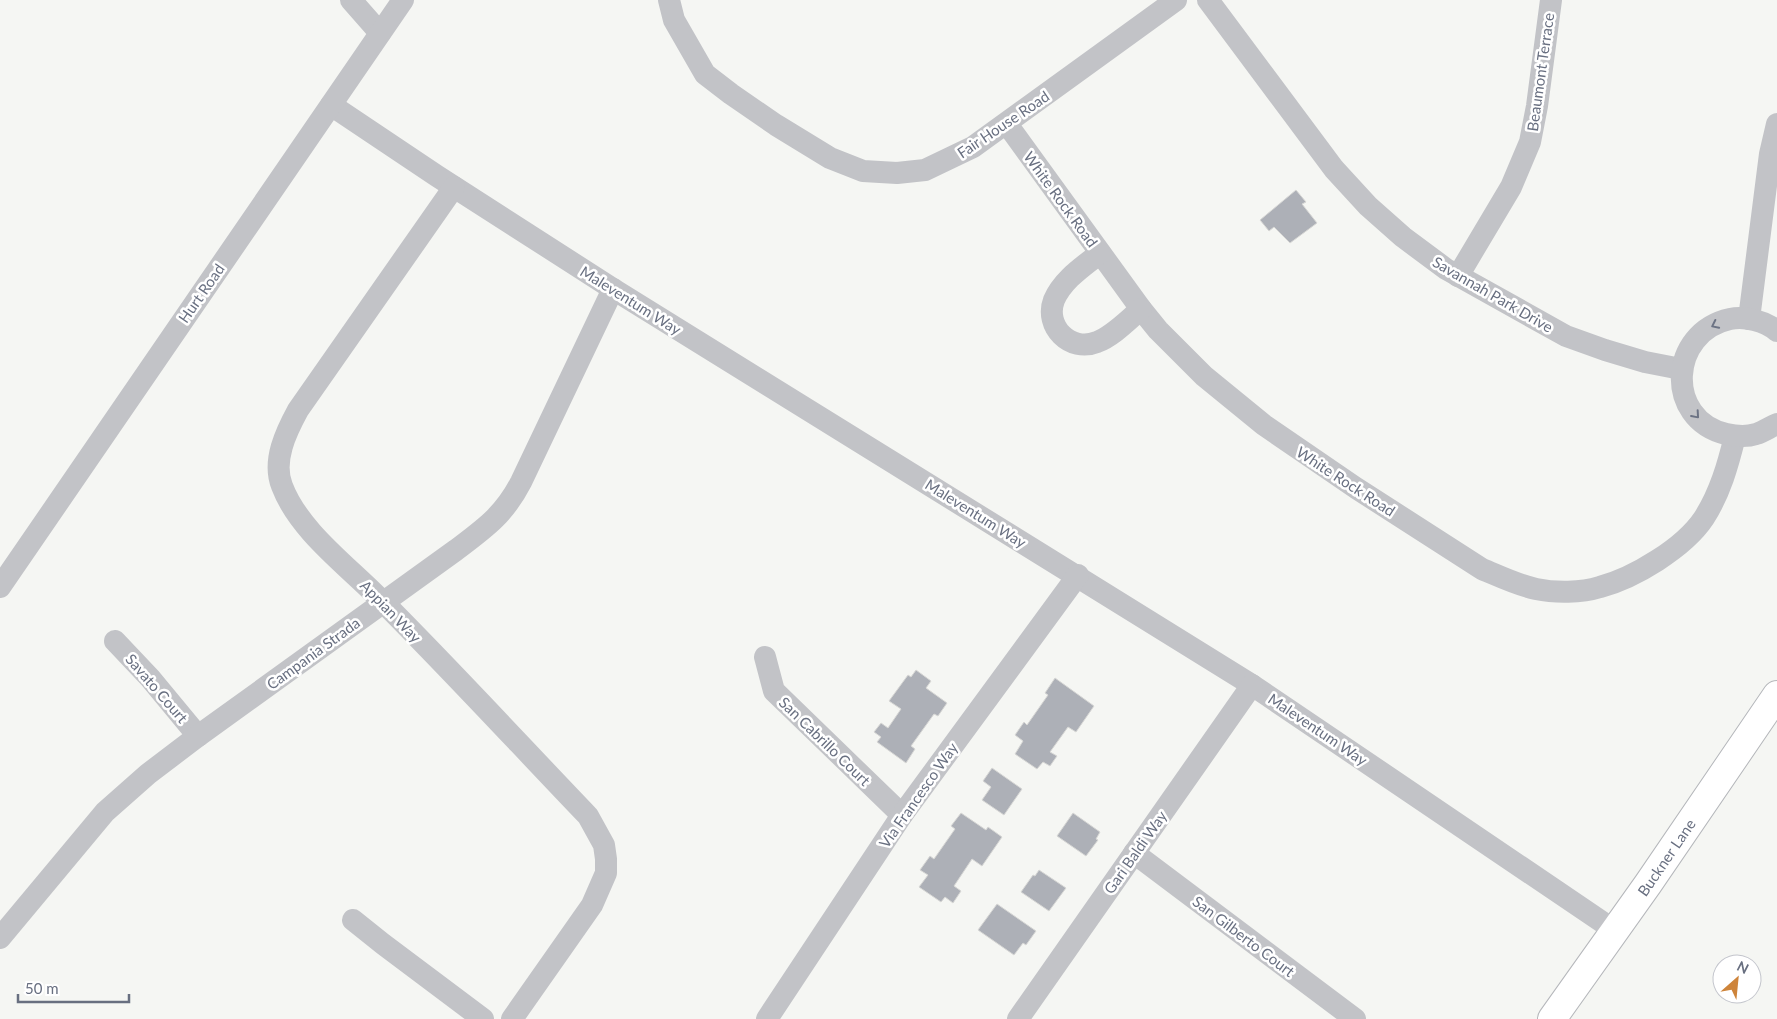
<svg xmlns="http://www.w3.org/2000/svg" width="1777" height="1019" viewBox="0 0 1777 1019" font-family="Lato,sans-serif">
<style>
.building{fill:#adb0b7;stroke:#d7d7d5}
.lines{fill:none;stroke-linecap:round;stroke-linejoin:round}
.major-casing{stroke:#b5b7bb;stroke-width:30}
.minor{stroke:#c2c3c7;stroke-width:22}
.major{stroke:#fff;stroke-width:28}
.oneway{stroke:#6c7384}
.labels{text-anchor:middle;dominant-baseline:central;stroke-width:5;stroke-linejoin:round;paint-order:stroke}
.street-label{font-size:15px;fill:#686f80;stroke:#fff}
</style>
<rect width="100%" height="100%" fill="#f5f6f3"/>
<g class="building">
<path d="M1296 190 1306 202 1302 204 1317 223 1290 243 1274 227 1269 231 1260 220Z"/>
<path d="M916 670 931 681 926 688 947 703 938 716 934 714 911 746 915 749 906 763 877 742 881 737 874 732 881 723 888 728 901 709 889 701 908 675 911 677Z"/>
<path d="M1055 678 1094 706 1076 732 1068 727 1050 752 1057 756 1050 766 1043 762 1037 769 1015 754 1023 741 1015 735 1024 722 1027 725 1048 695 1045 693Z"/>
<path d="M992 768 1022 789 1004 815 982 800 991 787 983 781Z"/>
<path d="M961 813 986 830 988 827 1002 837 982 866 972 859 954 886 961 891 953 903 945 897 941 902 919 887 928 875 920 870 930 856 934 859 955 829 951 826Z"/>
<path d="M1073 813 1100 832 1096 839 1098 840 1086 856 1057 836Z"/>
<path d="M1039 870 1066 888 1049 911 1021 892 1033 875 1035 876Z"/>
<path d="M997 904 1036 931 1026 945 1023 943 1014 955 978 930Z"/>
</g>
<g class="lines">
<g class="major-casing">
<g id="major">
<path id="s1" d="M1552 1019 1648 884 1777 695"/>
</g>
</g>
<g class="minor">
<path d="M351 0 380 33"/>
<path d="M669 0 674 20 705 74 731 94 776 125 830 158 863 171 897 173 925 170 973 147 1176 0"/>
<path d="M1208 0 1334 169 1368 206 1403 237 1446 269 1566 336 1605 350 1645 362 1681 369"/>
<path d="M331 105 437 176 613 289 1252 685 1614 930"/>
<path d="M1007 124 1141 309 1158 330 1204 376 1264 425 1356 488 1482 569C1499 576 1517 585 1536 589 1555 593 1581 593 1600 587 1634 578 1684 548 1704 518 1720 493 1728 465 1735 436"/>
<path d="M454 187 298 410C286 432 272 461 282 486 299 531 348 566 381 600 451 670 519 744 588 816L604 845 606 859V873L592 905 512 1019"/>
<path d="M1100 253C1084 266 1063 279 1054 300 1044 326 1070 353 1097 342 1113 336 1128 320 1141 309"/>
<path d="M1458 276 1511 187 1530 142 1537 106 1551 0"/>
<path d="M1749 319 1770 154 1777 124"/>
<path d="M1777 331C1765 321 1745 316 1730 319 1669 332 1664 419 1726 434 1735 436 1747 437 1756 434 1763 432 1770 427 1777 424"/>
<path d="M0 587 403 0"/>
<path d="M115 641 150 678 198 736"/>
<path d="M765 657 774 691 902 815"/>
<path d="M1134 853 1355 1019"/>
<path d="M353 920 383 944 483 1019"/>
<path d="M0 938 105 812 148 774 198 736 456 550C485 528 504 515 521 482L613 289"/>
<path d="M767 1019 902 815 1078 575"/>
<path d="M1018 1019 1252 685"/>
</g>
<use href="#major" class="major"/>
</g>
<defs><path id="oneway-chevron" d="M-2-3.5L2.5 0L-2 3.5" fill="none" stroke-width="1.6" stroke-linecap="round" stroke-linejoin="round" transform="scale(1.25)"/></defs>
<g class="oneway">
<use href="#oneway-chevron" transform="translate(1715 325) rotate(154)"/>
<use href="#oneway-chevron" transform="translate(1696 415) rotate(49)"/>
</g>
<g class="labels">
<g class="street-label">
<text transform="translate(1540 72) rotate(-82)">Beaumont Terrace</text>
<text transform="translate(1003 124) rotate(-34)">Fair House Road</text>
<text transform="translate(1061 199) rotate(54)">White Rock Road</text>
<text transform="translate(201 293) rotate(-55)">Hurt Road</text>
<text transform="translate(1493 294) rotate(30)">Savannah Park Drive</text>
<text transform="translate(631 300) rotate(32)">Maleventum Way</text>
<text transform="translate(1346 481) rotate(33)">White Rock Road</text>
<text transform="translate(976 513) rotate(32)">Maleventum Way</text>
<text transform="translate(391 611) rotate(46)">Appian Way</text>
<text transform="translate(313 653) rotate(-36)">Campania Strada</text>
<text transform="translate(157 688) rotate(49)">Savato Court</text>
<text transform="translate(1318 729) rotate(34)">Maleventum Way</text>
<text transform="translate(825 741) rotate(44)">San Cabrillo Court</text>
<text transform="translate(918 795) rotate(-55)">Via Francesco Way</text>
<text transform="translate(1135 852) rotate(-55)">Gari Baldi Way</text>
<text stroke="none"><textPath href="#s1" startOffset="198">Buckner Lane</textPath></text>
<text transform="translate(1244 936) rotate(37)">San Gilberto Court</text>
</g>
</g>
<g transform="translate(1737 979) rotate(27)"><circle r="24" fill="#ffffff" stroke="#c3c5cc"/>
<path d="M0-4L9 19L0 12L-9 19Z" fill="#ce843a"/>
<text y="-8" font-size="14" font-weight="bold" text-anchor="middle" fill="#686f80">N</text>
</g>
<path d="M18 994v8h111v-8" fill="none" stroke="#686f80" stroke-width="2.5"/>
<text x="25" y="994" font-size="15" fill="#686f80" stroke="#ffffff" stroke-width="4" paint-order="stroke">50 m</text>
</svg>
